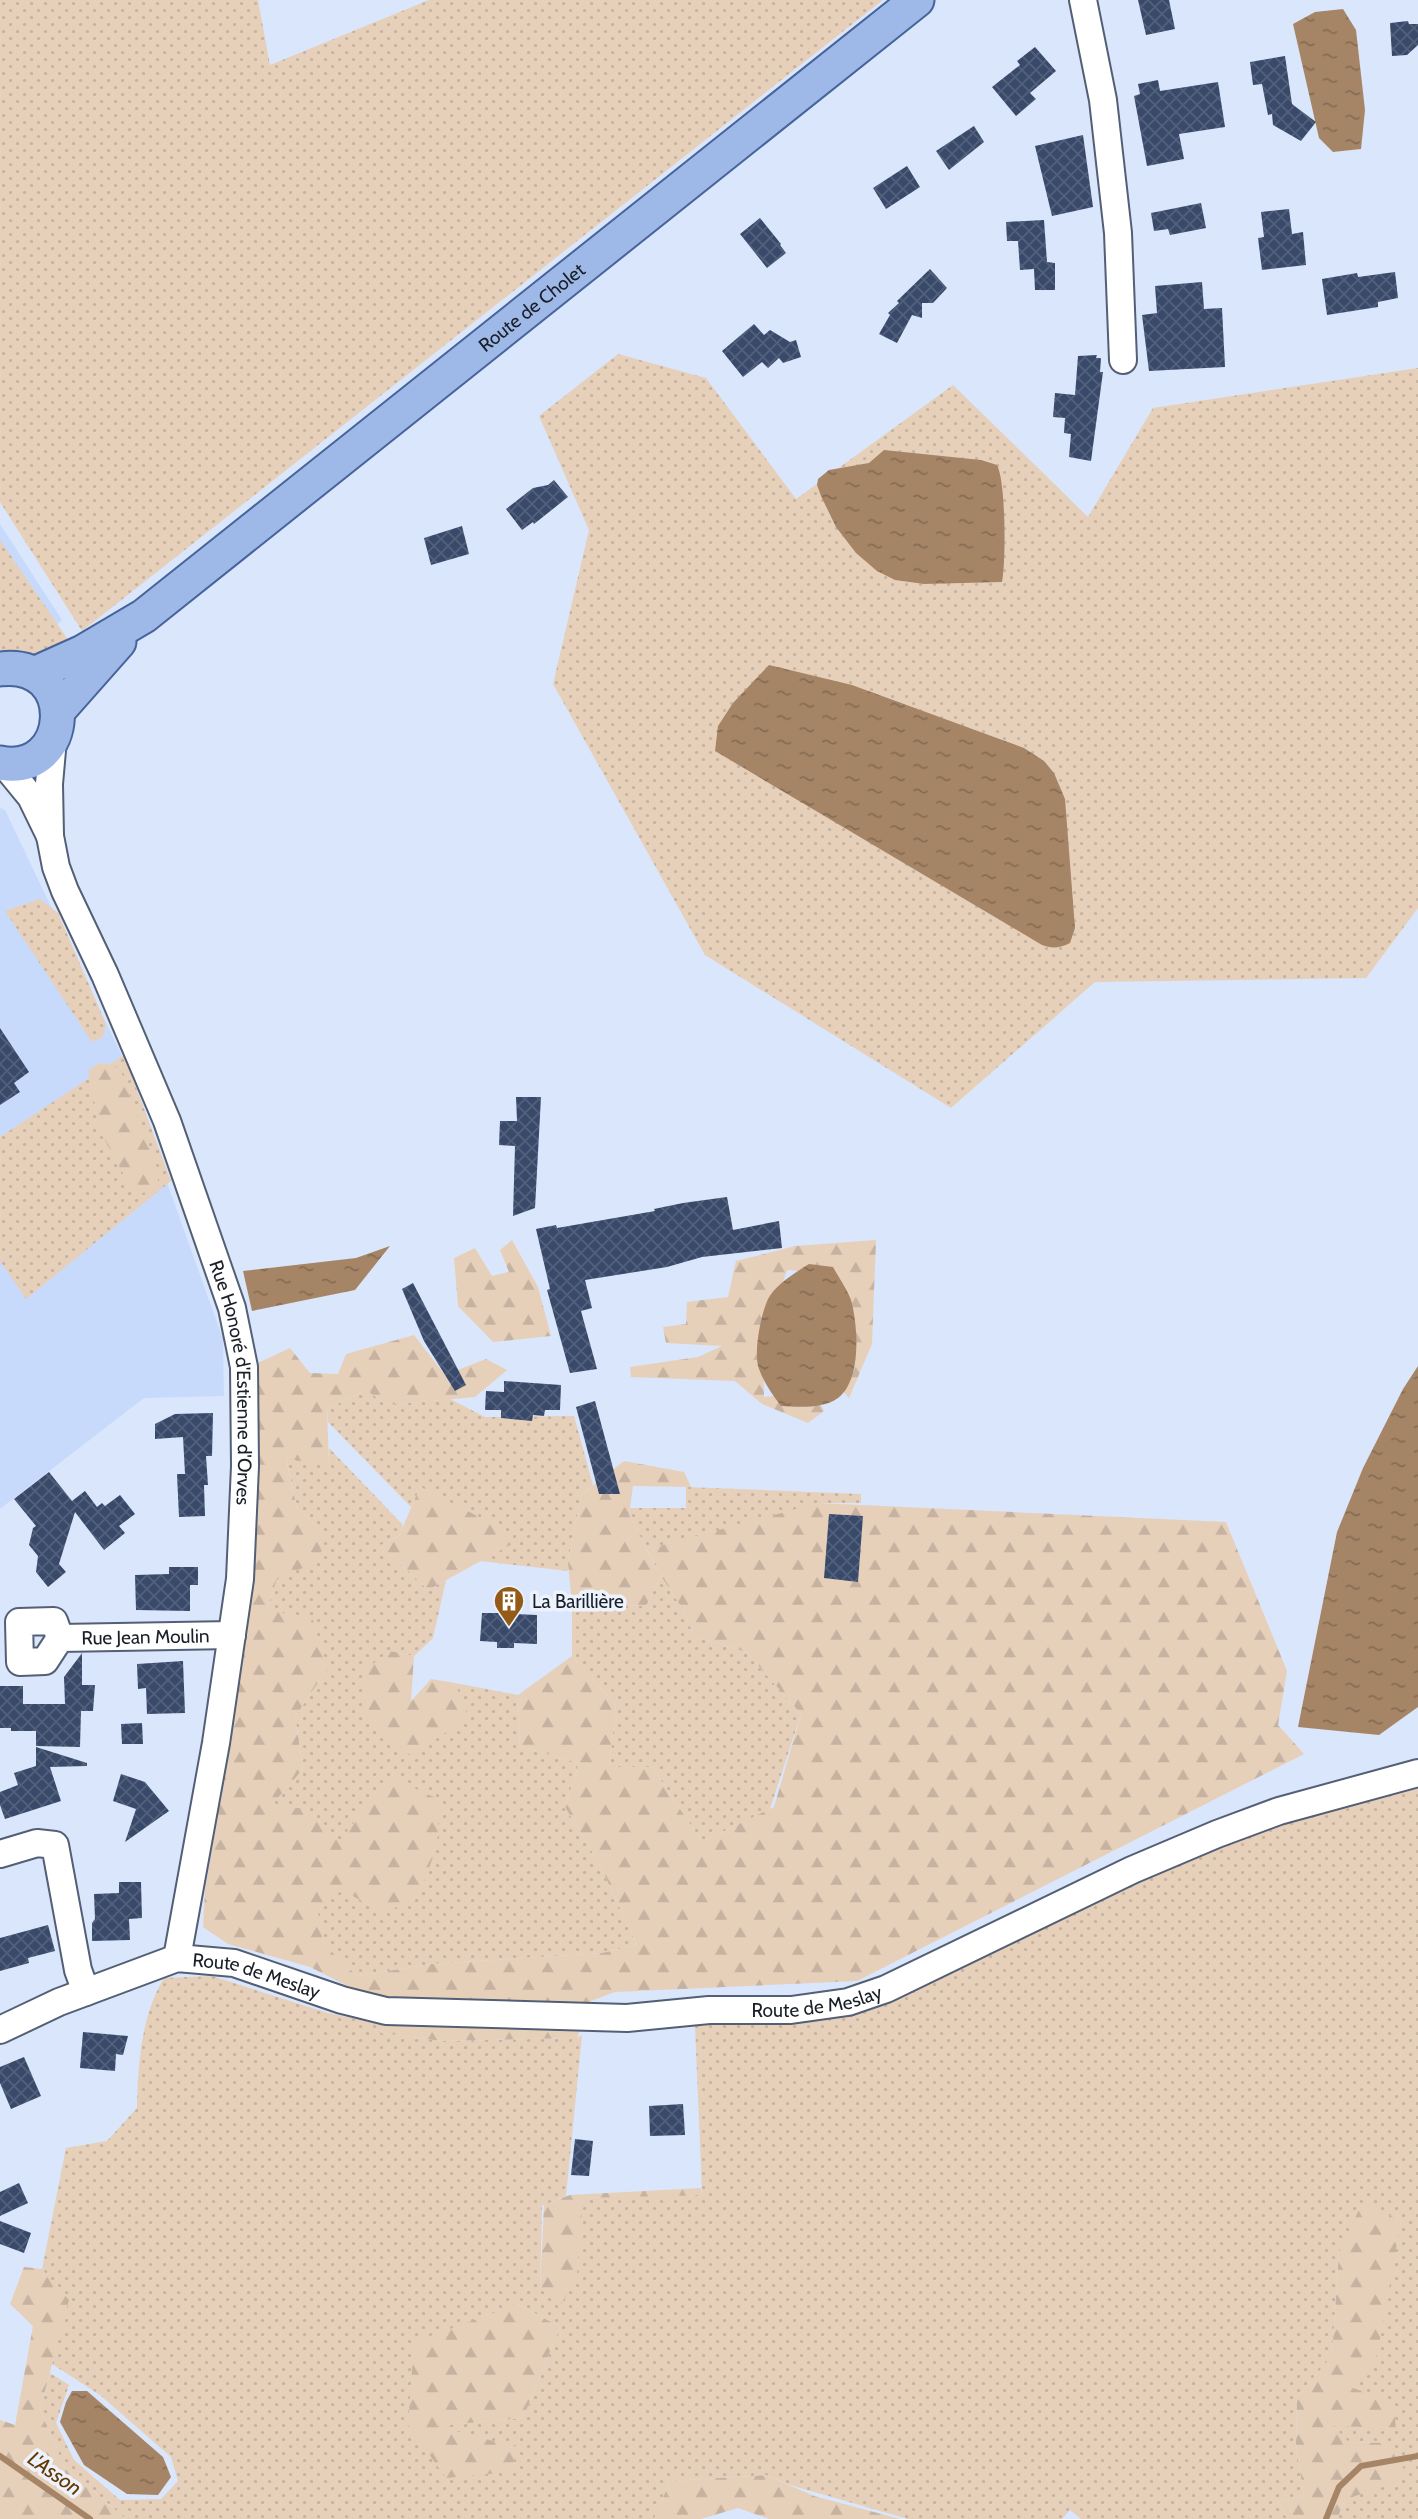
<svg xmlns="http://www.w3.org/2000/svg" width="1418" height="2519" viewBox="0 0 1418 2519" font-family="Cabin,sans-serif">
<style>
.built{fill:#c8dafb}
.grass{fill:url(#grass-dots);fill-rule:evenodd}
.forest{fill:url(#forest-firs)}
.water{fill:url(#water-ripples)}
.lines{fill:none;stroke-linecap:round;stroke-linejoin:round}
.stream{stroke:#a68566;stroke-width:6}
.building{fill:url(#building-cross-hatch)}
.minor-casing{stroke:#535f75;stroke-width:30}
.major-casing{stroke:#46649a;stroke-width:37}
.minor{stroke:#fff;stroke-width:26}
.major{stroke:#9eb8e8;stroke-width:33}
.labels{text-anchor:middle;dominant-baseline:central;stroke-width:7;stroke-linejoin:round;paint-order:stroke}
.street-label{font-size:19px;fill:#191e27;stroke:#edf3fd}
.poi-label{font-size:19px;fill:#191e27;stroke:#edf3fd;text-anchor:start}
.water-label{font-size:21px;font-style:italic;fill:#643800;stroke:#edf3fd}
</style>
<defs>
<pattern id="grass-dots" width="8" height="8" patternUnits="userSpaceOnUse" patternTransform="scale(1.75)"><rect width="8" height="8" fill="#e7d0ba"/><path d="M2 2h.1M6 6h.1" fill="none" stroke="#c6b2a0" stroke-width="1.8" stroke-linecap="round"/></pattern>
<pattern id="forest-firs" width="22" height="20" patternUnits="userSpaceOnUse" patternTransform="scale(1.75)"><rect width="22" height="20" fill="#e7d0ba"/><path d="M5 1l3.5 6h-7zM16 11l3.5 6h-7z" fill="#c6b2a0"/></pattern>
<pattern id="water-ripples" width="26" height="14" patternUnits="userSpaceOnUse" patternTransform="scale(1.75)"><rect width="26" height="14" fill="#a68566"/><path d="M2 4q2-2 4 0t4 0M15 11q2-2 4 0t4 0" fill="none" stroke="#866c54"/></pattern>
<pattern id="building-cross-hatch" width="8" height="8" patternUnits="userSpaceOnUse" patternTransform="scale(1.75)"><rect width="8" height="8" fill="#38496a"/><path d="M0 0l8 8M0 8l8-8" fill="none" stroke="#52607b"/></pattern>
</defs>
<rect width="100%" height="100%" fill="#dae6fb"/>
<g class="built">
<path d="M0 524 62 620 0 674Z"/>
<path d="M0 808 5 810 121 1054 223 1339 224 1396 144 1398 0 1509Z"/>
</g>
<g class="grass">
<path d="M0 0H258L270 65 429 0H883L82 631 0 502Z"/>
<path d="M618 354 706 378 796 499 953 385 1088 517 1153 408 1418 368V908L1366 978 1095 982 951 1108 705 955 553 684 589 530 539 416Z"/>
<path d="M0 540 73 647 45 657 0 659Z"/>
<path d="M40 899 58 913 106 1024 103 1037 92 1042 5 911Z"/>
<path d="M124 1055 171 1181 26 1299 0 1261V1137Z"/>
<path d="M366 1390 387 1405 450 1399 485 1417 574 1416 593 1485 581 1495 568 1563V1571L480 1561 511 1544 421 1487 411 1507 328 1422 327 1409Z"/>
<path d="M329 1448 403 1525 399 1536 381 1545 428 1590 446 1580 433 1638 414 1656 390 1651 362 1713 468 1718 455 1683 518 1695 520 1746 579 1763 565 1807 600 1865 637 1945 602 1953 431 1964 357 1976 323 1943 317 1912 342 1889 383 1913 388 1776 339 1843 307 1808H268L303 1769 295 1717 327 1669 267 1609 277 1579 322 1532 297 1508 286 1458 329 1463Z"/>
<path d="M686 1487 861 1494V1503H818L661 1576 684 1611 694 1636 746 1652 801 1714 770 1809 702 1842 652 1767H609L616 1705 572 1656V1604L646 1606 661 1576 629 1515 630 1508H686Z"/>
<path d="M1418 1787V2519H1337L1345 2500 1386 2443 1348 2442 1332 2425 1395 2428 1350 2388 1339 2252 1332 2356 1297 2397 1296 2444 1304 2497 1279 2501 1287 2519H1081L1070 2510 1062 2519H908L790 2485 766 2475 670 2481 654 2519H126L64 2466 40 2410 50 2373 69 2385 56 2423 74 2460 120 2500 161 2499 178 2481 171 2457 100 2395 52 2364 68 2300 42 2269 66 2148 107 2141 137 2108C138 2064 141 2016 164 1978L212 1976 328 2013 384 2025 381 2033 442 2041 577 2038 582 2035 566 2196 542 2206 540 2289 583 2198 702 2194 695 2025 854 2013 1091 1900 1248 1833 1385 1797ZM518 2304 560 2327 523 2418 432 2426 520 2448 508 2472 408 2425Z"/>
</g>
<g class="forest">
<path d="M99 1063 114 1065 121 1071 160 1176 153 1189 135 1196 100 1131 88 1071Z"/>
<path d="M512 1240 538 1287 551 1336 493 1342 458 1306 454 1258 475 1248 492 1276 509 1272 500 1250Z"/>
<path d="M876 1240 872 1344 849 1398 834 1381 832 1274 787 1270 763 1340 764 1397 783 1395 811 1386 824 1411 808 1423 762 1404 735 1381 631 1377 630 1367 698 1357 722 1346 666 1343 663 1327 686 1324 687 1302 728 1297 736 1261 795 1246Z"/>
<path d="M414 1335 445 1375 486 1359 507 1370 475 1397 387 1405 366 1390 327 1409 329 1464 286 1459 297 1508 322 1532 321 1560 277 1579 267 1609 313 1620 327 1669 295 1717 303 1769 269 1808H307L339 1842 388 1776 440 1800 437 1846 418 1898 383 1913 342 1890 318 1912 323 1943 357 1976 431 1964 602 1953 637 1945 600 1865 565 1807 579 1763 520 1746 518 1695 572 1656 616 1705 609 1767H652L702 1842 774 1807 801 1714 746 1652 694 1636 684 1611 661 1576 646 1606 572 1604 568 1563 581 1495 624 1461 684 1472 691 1487 633 1486 629 1515 658 1571 652 1548 818 1503 1226 1522 1287 1671 1278 1725 1304 1754 857 1981 615 1992 591 2001 577 2038 442 2041 381 2033 394 1999 350 1987 310 1967 228 1944 203 1927 205 1890 231 1739 254 1578 249 1367 290 1348 310 1373 338 1374 346 1354Z"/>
<path d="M420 1487 491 1523 512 1544 428 1590 381 1545 399 1536Z"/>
<path d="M390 1651 414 1656 411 1701 431 1679 455 1683 469 1718 410 1755 362 1713V1672Z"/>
<path d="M701 2188 702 2195 583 2198 577 2277 561 2305 540 2289 544 2205 570 2195Z"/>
<path d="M1363 2201 1400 2221 1390 2290 1376 2358 1350 2387 1393 2402 1396 2428 1333 2426 1349 2442 1386 2443 1409 2476 1345 2500 1337 2519H1287L1279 2501 1304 2497 1296 2444 1297 2397 1332 2356 1339 2252Z"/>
<path d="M24 2267 42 2269 69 2300 40 2410 64 2466 126 2519H0V2420L15 2425 33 2326 10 2304Z"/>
<path d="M518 2304 560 2327 523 2418 435 2426 521 2448 508 2472 446 2478 408 2425 414 2342Z"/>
<path d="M766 2475 814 2496 900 2519H769L738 2508 701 2519H654L670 2481Z"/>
</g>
<g class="water">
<path d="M1343 9 1356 30 1365 110 1361 149 1333 152 1319 138 1293 24 1315 12Z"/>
<path d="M884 450 981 460 997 465C1006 482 1006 562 1002 582L924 584 895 580 877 571 856 553 836 527 821 496 817 485 818 479 829 470 869 463Z"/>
<path d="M769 665 852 685 1024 748 1044 761 1054 773 1065 799 1075 928 1070 943C1060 948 1052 949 1042 945L715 751 718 726 733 703Z"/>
<path d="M390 1246 355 1290 252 1311 243 1271 356 1258Z"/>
<path d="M809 1264 833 1267C839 1278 847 1289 851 1300 858 1325 862 1380 838 1398 823 1409 798 1407 781 1406 772 1394 764 1383 759 1369 753 1353 761 1314 768 1299 776 1284 795 1273 809 1264Z"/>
<path d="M1418 1366V1707L1379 1735 1298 1727 1337 1532 1363 1468 1403 1389Z"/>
<path d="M72 2391H87L163 2457 171 2477 158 2495 127 2494 84 2465 60 2422 66 2402Z"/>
</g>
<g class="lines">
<g class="stream">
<path d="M0 2456 90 2519"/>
<path d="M1326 2519 1339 2487 1361 2466 1418 2456"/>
</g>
</g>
<g class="building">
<path d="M1138 0H1169L1175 29 1146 35Z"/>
<path d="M1408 21 1409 24H1418V45L1407 55 1392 56 1390 23Z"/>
<path d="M1035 47 1056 71 1030 93 1036 99 1016 116 992 87 1020 65 1017 61Z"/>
<path d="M1285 56 1292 104 1316 122 1301 141 1273 125 1272 114 1268 115 1262 84 1253 85 1250 62Z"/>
<path d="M1158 80 1160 91 1218 82 1225 127 1179 134 1184 159 1147 166 1134 96 1140 94 1138 84Z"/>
<path d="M974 126 984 142 949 170 936 151Z"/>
<path d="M1083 135 1093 207 1052 216 1035 146Z"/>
<path d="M907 166 920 187 886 209 873 188Z"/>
<path d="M1201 203 1206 228 1170 235 1168 229 1154 231 1151 213Z"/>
<path d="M1289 209 1292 234 1303 232 1306 265 1262 270 1258 238 1264 237 1261 212Z"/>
<path d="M760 218 781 244 780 245 786 253 767 268 740 234Z"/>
<path d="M1044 220 1047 262 1055 263V290H1035L1034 269 1020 270 1018 241H1007L1006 222Z"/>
<path d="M930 269 947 288 933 303H922V318L912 315 897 343 879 334 890 315 888 313 899 303 897 301Z"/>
<path d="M1395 272 1398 298 1378 302V307L1327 315 1322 279 1357 273 1358 277Z"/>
<path d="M1202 282 1204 309 1222 308 1225 367 1149 371 1142 315 1157 313 1155 286Z"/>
<path d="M754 324 764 335 770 330 790 342 796 340 801 357 783 363 779 358 768 368 762 362 743 377 722 351Z"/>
<path d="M1097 355 1096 358H1101L1100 372H1103L1091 461 1069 457 1071 434 1064 433 1065 418 1053 417 1055 393 1075 395 1078 356Z"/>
<path d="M554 480 568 497 534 524 533 522 522 530 506 509 533 488 548 485Z"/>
<path d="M462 526 469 554 431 565 424 538Z"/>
<path d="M0 1028 29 1072 14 1083 20 1092 0 1105Z"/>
<path d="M516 1097H541L535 1208 513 1216 515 1146 499 1145 500 1121H517Z"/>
<path d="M727 1197 733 1230 779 1221 782 1248 702 1257 667 1267 585 1280 592 1308 581 1311 597 1369 570 1373 547 1290 550 1289 536 1229 556 1225 557 1228 655 1211 654 1209 683 1203Z"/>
<path d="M413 1283 466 1385 455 1391 424 1341 402 1289Z"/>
<path d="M504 1381 561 1385 560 1410H545L544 1416 533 1415 532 1421 501 1418V1410H485L486 1391 504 1392Z"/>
<path d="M595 1401 606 1442 620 1494H599L576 1407Z"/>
<path d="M213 1413 212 1456H206L208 1485H204L205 1516 179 1517 177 1474H185L183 1437 155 1439V1424L175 1414Z"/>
<path d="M49 1472 72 1501 85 1491 97 1507 102 1503 105 1506 120 1495 135 1514 119 1526 125 1533 104 1550 75 1512 59 1564 66 1572 48 1587 36 1572 38 1556 29 1545 33 1528 36 1526 14 1499Z"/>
<path d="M829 1514 863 1516 858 1582 824 1578Z"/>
<path d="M169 1567H198V1585H190V1611L136 1610 135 1575 169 1574Z"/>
<path d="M499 1606 515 1607V1614L537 1615V1644L514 1643V1648H497V1642L480 1641 482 1613H498Z"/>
<path d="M82 1653V1685H95L93 1711H81L80 1747 36 1746V1731H11V1728H0V1686H23V1704H65L64 1677Z"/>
<path d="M183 1661 185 1713 147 1714 146 1688 138 1689 137 1664Z"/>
<path d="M142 1723 143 1744H122L121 1724Z"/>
<path d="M36 1747 87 1763V1766L50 1767 61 1801 5 1819 0 1805V1792L18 1785 14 1773 36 1766Z"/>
<path d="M121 1774 145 1782 169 1811 125 1842 136 1809 113 1801Z"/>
<path d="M119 1882H141L142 1918 129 1919 130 1940 92 1941V1923L95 1919 94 1894 119 1893Z"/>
<path d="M48 1925 55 1951 28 1958 29 1963 0 1971V1938Z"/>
<path d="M83 2032 128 2036 123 2055 116 2054 115 2071 80 2068Z"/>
<path d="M24 2057 41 2096 11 2109 0 2083V2067Z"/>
<path d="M683 2104 685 2135 650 2136 649 2106Z"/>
<path d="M575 2139 593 2141 589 2176 571 2175Z"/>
<path d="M19 2183 28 2203 0 2216V2192Z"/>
<path d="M0 2221 31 2233 24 2253 0 2244Z"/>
</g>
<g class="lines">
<g class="minor-casing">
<g id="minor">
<path d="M1083 0 1103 100 1118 233 1123 360"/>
<path d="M4 764 31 797 50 836 49 784 53 739"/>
<path id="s1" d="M50 836 56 867 65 891 105 975 167 1121 232 1308 244 1367 245 1466 240 1579 216 1743 177 1958"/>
<path id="s2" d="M60 1638 45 1661 20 1662 19 1622 54 1621 60 1638 232 1635"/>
<path d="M0 1854 37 1843 55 1845 78 1970 86 1992"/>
<path id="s3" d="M0 2030 59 2002 177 1958 234 1963 342 2000 386 2011 627 2018 709 2010H791L848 2002 886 1989 1132 1870 1217 1834 1279 1811 1418 1773"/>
</g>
</g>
<g class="major-casing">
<g id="major">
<path d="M0 669C80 659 73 777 0 763"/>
<path id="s4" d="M34 674 83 652 144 616 917 0"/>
<path d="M58 711 119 642"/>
</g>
</g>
<use href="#minor" class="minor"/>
<use href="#major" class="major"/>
</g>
<defs>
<g id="building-pin" transform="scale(1.575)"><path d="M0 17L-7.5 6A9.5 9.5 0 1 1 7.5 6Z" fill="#945a17" stroke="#edf3fd"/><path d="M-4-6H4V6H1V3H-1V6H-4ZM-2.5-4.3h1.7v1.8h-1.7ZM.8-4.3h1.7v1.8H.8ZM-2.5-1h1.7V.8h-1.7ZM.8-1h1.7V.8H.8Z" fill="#fff"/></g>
</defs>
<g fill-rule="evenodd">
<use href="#building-pin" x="509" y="1601"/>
</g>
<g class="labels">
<g class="street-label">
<text stroke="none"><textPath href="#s4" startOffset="620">Route de Cholet</textPath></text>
<text stroke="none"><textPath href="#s1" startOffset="581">Rue Honoré d'Estienne d'Orves</textPath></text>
<text stroke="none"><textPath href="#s2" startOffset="231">Rue Jean Moulin</textPath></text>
<text stroke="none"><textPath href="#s3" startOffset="273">Route de Meslay</textPath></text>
<text stroke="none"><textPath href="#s3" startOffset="840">Route de Meslay</textPath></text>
</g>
<g class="poi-label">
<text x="532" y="1601">La Barillière</text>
</g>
<g class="water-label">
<text transform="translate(55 2473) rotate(35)">L'Asson</text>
</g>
</g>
</svg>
